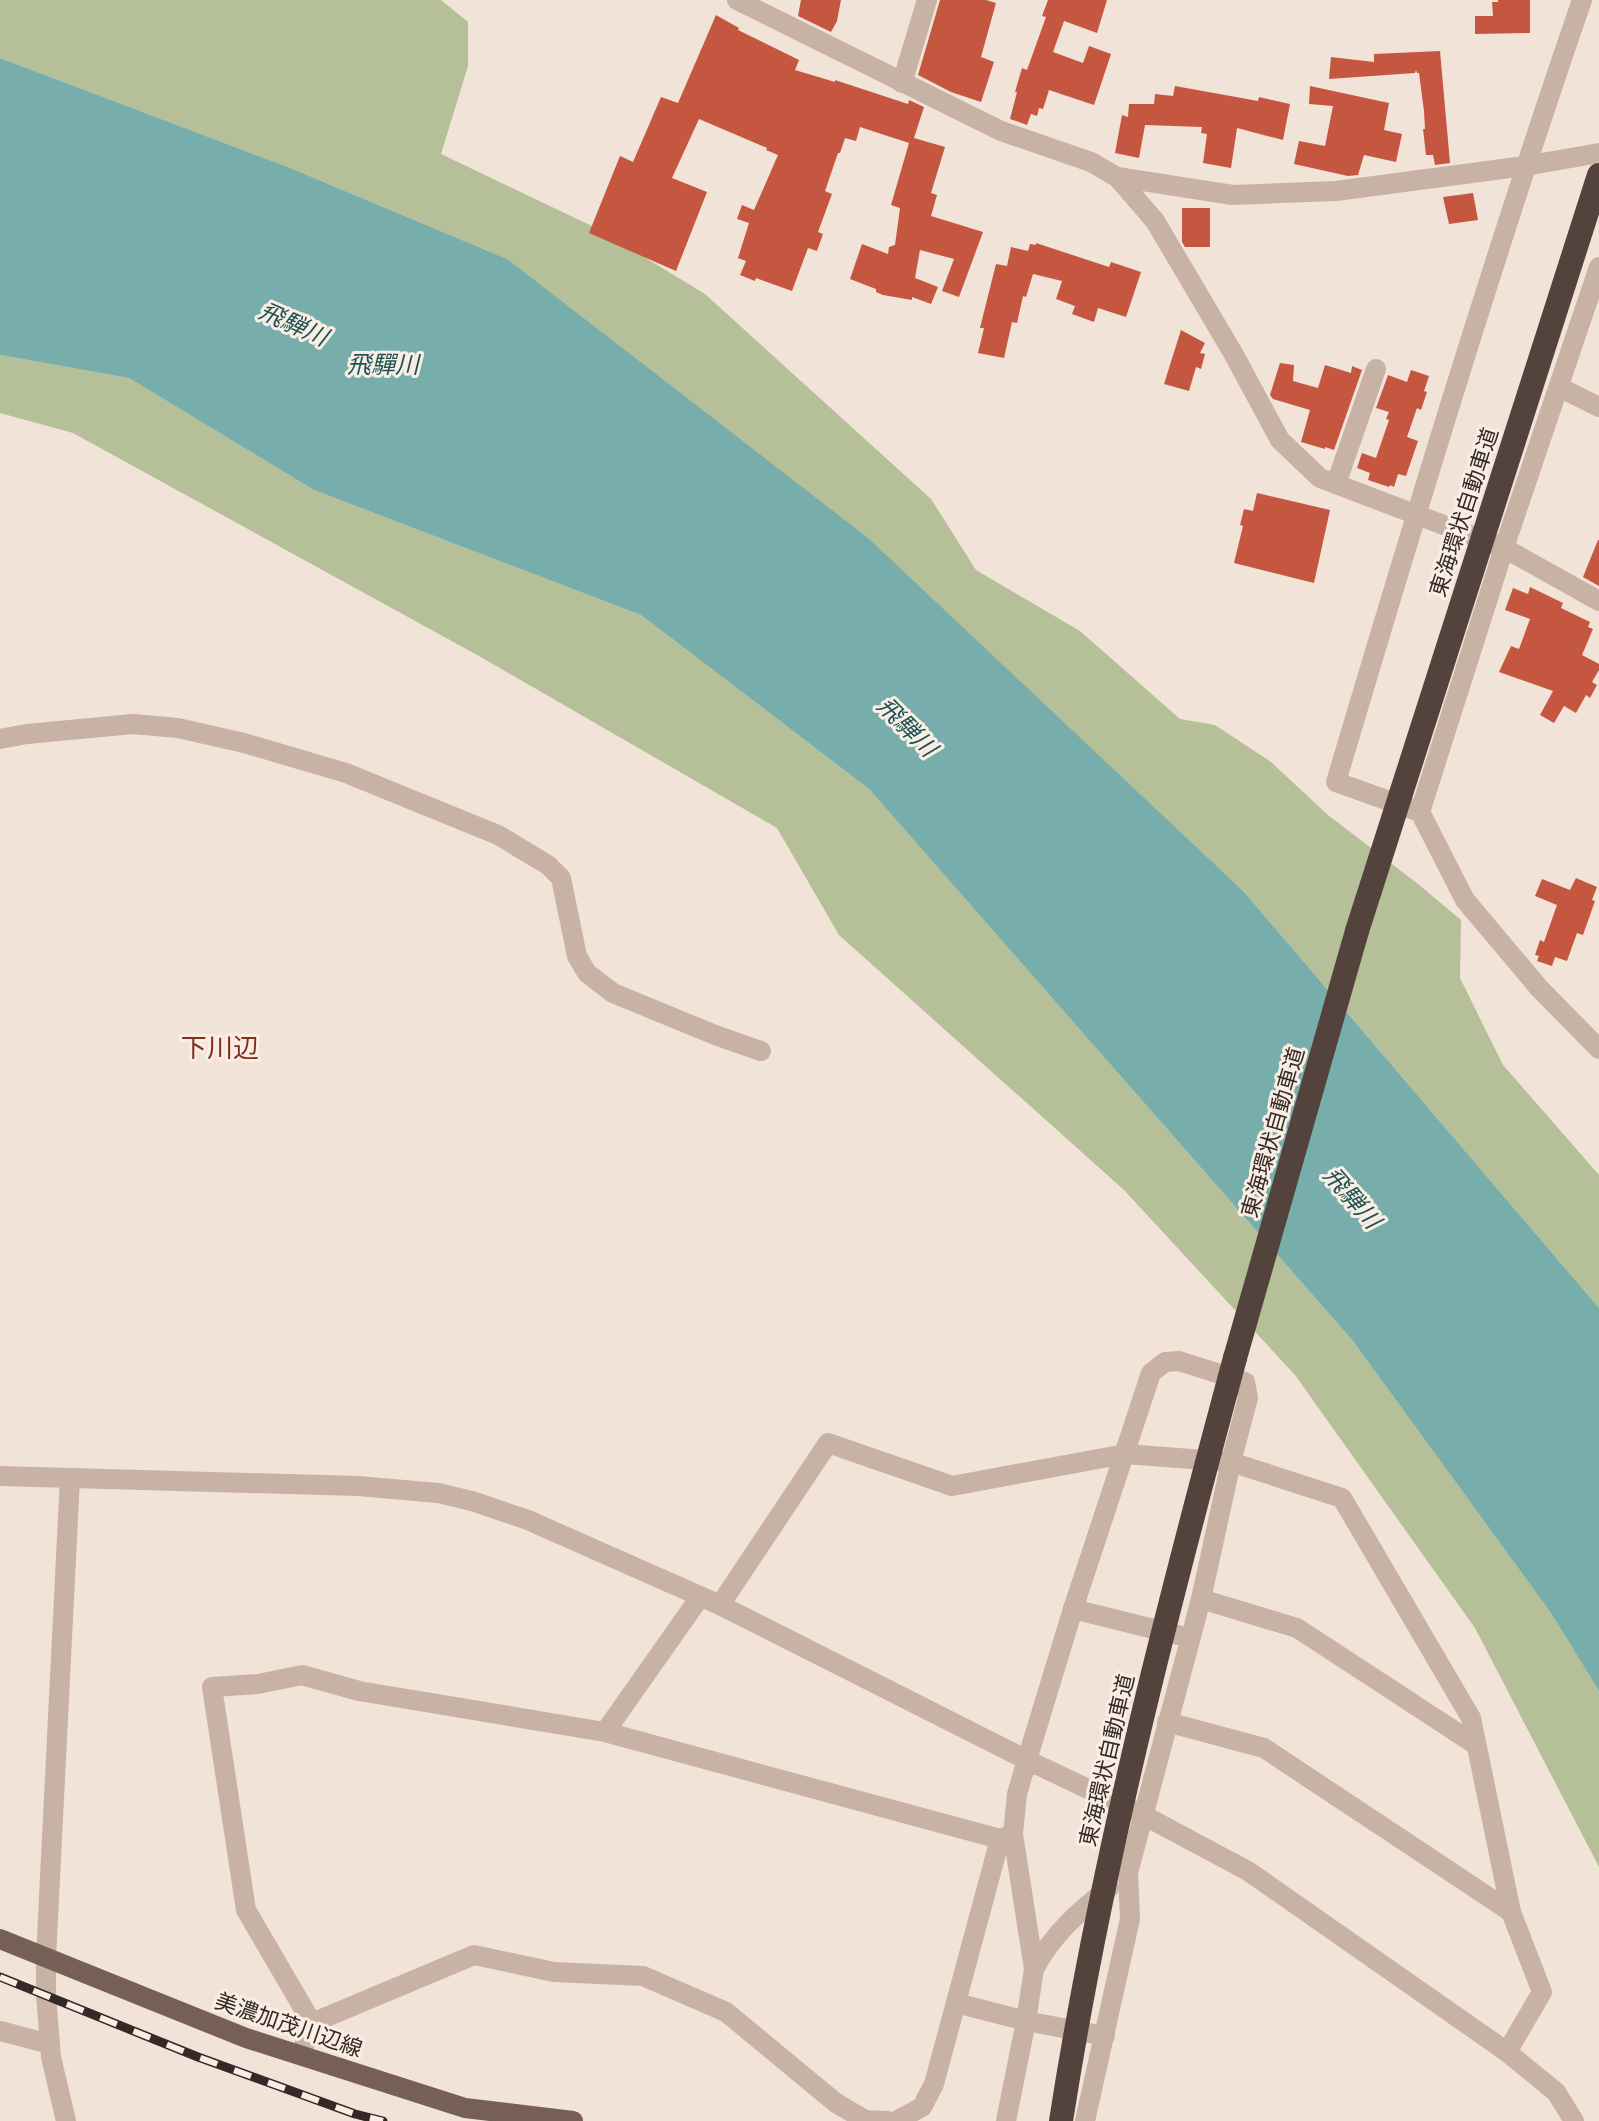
<svg xmlns="http://www.w3.org/2000/svg" width="1599" height="2121" viewBox="0 0 1599 2121" font-family="'Golos Text','Noto Sans JP',sans-serif">
<style>
.green{fill:#b5bf98}
.water{fill:#77adab}
.building{fill:#c55741}
.lines{fill:none;stroke-linecap:round;stroke-linejoin:round}
.minor{stroke:#c8b2a4;stroke-width:20}
.major{stroke:#765f57;stroke-width:20}
.highway{stroke:#54423d;stroke-width:24}
.rail-casing{stroke:#342926;stroke-width:9}
.rail{stroke:#f9ede4;stroke-width:6;stroke-dasharray:18;stroke-linecap:butt}
.highway-bridge{stroke:#54423d;stroke-width:24}
.labels{text-anchor:middle;dominant-baseline:central;stroke-width:6;stroke-linejoin:round;paint-order:stroke}
.street-label{font-size:22px;fill:#342926;stroke:#f9ede4}
.water-label{font-size:24px;font-style:italic;fill:#1c5454;stroke:#f9ede4}
.quarter-label{font-size:26px;fill:#822f1f;stroke:#f9ede4}
</style>
<rect width="100%" height="100%" fill="#f1e3d8"/>
<g class="green">
<path d="M0 0H441L468 22V66L441 154 598 229 705 294 931 499 976 570 1080 631 1180 719 1215 725 1271 762 1328 815 1418 884 1461 920 1460 978 1503 1065 1599 1175V1308L1245 893 507 259 288 167 0 58Z"/>
<path d="M0 355 129 378 314 490 641 615 869 789 1353 1341 1551 1613 1599 1691V1867L1475 1628 1295 1375 1124 1190 839 935 777 828 479 656 73 433 0 413Z"/>
</g>
<path class="water" d="M0 58 288 167 507 259 868 538 1245 893 1599 1308V1691L1551 1613 1353 1341 869 789 641 615 314 490 129 378 0 355Z"/>
<g class="building">
<path d="M801 0H841L837 21 831 32 798 16Z"/>
<path d="M940 0H986L996 3 981 57 994 62 981 102 951 92 918 75Z"/>
<path d="M1048 0H1107L1097 33 1064 21 1053 52 1083 63 1089 46 1111 54 1094 105 1049 90 1043 109 1039 108 1037 116 1031 114 1027 125 1010 119 1017 92H1015L1022 68 1027 70 1046 17 1042 16Z"/>
<path d="M1498 0H1530V33L1475 34V16H1493L1492 2H1498Z"/>
<path d="M716 15 739 28 738 30 799 60 795 70 835 82V80L908 104 909 100 924 107 914 138 945 147 931 193 937 195 931 216 983 232 959 297 942 291 954 259 920 250 915 278 938 287 931 304 912 297V300L883 295 876 292V289L850 279 862 244 888 254 889 247 895 245 900 208 891 205 909 143 860 127 856 141 845 138 840 153H838L825 191 832 194 818 232 823 234 817 251 808 248 792 291 756 278 755 281 740 275 746 261 738 258 749 223 737 219 742 205 754 210 778 155 766 150 767 148 699 119 672 178 707 192 676 271 589 233 620 156 633 162 661 97 678 103Z"/>
<path d="M1440 51 1450 163 1435 165 1433 155H1426L1423 129H1425L1424 111 1419 73H1417L1416 70 1415 73 1329 79 1331 57 1374 62V54Z"/>
<path d="M1175 86 1258 101 1259 97 1290 104 1283 140 1237 128 1231 168 1203 163 1207 134 1201 133 1202 127 1145 125 1139 158 1115 153 1122 115 1128 117 1129 104H1154L1155 94 1173 96Z"/>
<path d="M1310 86 1389 103 1384 130 1402 134 1396 162 1364 155 1358 175 1348 176 1294 164 1299 141 1325 146 1333 106 1309 104Z"/>
<path d="M1473 193 1478 220 1449 224 1443 197Z"/>
<path d="M1182 208H1210V247H1185L1182 242Z"/>
<path d="M1036 243 1109 267 1111 262 1141 272 1126 317 1098 308 1094 322 1072 314 1075 306 1056 299 1062 281 1033 274 1026 297 1023 296 1017 323 1012 322 1004 358 978 353 984 328H980L996 264 1007 266 1011 247 1028 251 1030 244 1036 245Z"/>
<path d="M1181 330 1205 343 1200 353 1205 354 1201 369 1196 367 1189 391 1164 384Z"/>
<path d="M1280 363 1294 365 1293 381 1318 388 1325 365 1351 373 1352 366 1362 370 1334 450 1325 447V449L1301 442 1310 410 1273 399 1270 395Z"/>
<path d="M1411 370 1429 376 1424 391 1427 392 1421 410 1417 408 1407 437 1418 441 1406 476 1398 474 1394 487 1390 485 1389 487 1368 480 1370 473 1357 468 1362 453 1376 458 1389 420 1386 419 1389 412 1376 408 1388 375 1407 382Z"/>
<path d="M1257 493 1330 510 1314 583 1234 563 1243 526 1240 525 1244 509 1253 511Z"/>
<path d="M1598 540H1599V586L1583 577Z"/>
<path d="M1530 587 1563 603 1561 608 1590 622 1588 627 1593 629 1582 655 1599 664V670L1592 682 1597 685 1590 698 1586 695 1576 713 1564 706 1554 723 1540 715 1553 691 1499 672 1511 646 1519 649 1530 619 1505 610 1513 588 1528 594Z"/>
<path d="M1576 878 1597 887 1592 900 1595 901 1583 935 1577 933 1567 961 1555 957 1552 966 1537 961 1539 956 1535 955 1540 940 1544 942 1557 905 1535 896 1542 879 1570 890Z"/>
</g>
<g class="lines">
<g class="minor">
<path d="M737 0 1001 131 1091 162 1117 177 1155 221 1233 353 1280 440 1320 478 1504 548 1599 601"/>
<path d="M1582 0C1493 258 1414 520 1336 782L1420 812 1504 548 1599 267"/>
<path d="M902 83 927 0"/>
<path d="M1117 177 1233 195 1336 191 1525 166 1599 153"/>
<path d="M1559 387 1599 407"/>
<path d="M1336 484 1376 369"/>
<path d="M0 739 27 734 133 724 178 728 244 743 346 773 498 835 548 865 561 878 577 956 587 973 613 993 715 1035 761 1051"/>
<path d="M1420 812 1465 900 1539 988 1599 1049"/>
<path d="M0 1476 358 1486 438 1493 472 1501 528 1520 720 1605 1027 1760 1073 1609 1151 1373 1165 1362 1179 1361 1245 1382 1248 1398 1231 1462 1201 1599 1128 1873 1130 1919 1085 2121"/>
<path d="M1201 1599 1297 1628 1476 1745"/>
<path d="M720 1605 828 1443 952 1486 1125 1454 1231 1462 1342 1498 1471 1718 1511 1912 1542 1992 1507 2052"/>
<path d="M1073 1609 1178 1635"/>
<path d="M1167 1722 1264 1748 1511 1912"/>
<path d="M605 1732 700 1597"/>
<path d="M1034 1969C1053 1934 1078 1912 1109 1888"/>
<path d="M956 2003 1026 2021 1105 2036"/>
<path d="M312 2023 246 1910 212 1687 258 1684 302 1675 359 1691 605 1732 1000 1839"/>
<path d="M0 2031 50 2044"/>
<path d="M301 2055 312 2023 474 1955 554 1972 643 1976 726 2012 836 2103 865 2120 888 2121"/>
<path d="M66 2121 51 2057 46 1995V1958L70 1478"/>
<path d="M896 2121 922 2107 934 2084 1000 1839 1013 1834"/>
<path d="M1006 2121 1026 2021 1034 1969 1013 1834 1017 1794 1027 1760 1143 1815 1248 1871 1507 2052 1556 2092 1574 2121"/>
</g>
<path class="major" d="M0 1939 246 2038 465 2108 573 2121"/>
<path class="highway" d="M1235 1358 1357 931"/>
<g class="rail-casing">
<path id="rail" d="M0 1977 198 2057 355 2114 383 2121"/>
</g>
<use href="#rail" class="rail"/>
<g class="highway-bridge">
<path d="M1357 931 1599 175"/>
<path d="M1061 2121C1101 1863 1167 1610 1235 1358"/>
</g>
</g>
<g class="labels">
<g class="street-label">
<text transform="translate(1463 512) rotate(-72)">東海環状自動車道</text>
<text transform="translate(1272 1132) rotate(-74)">東海環状自動車道</text>
<text transform="translate(1106 1760) rotate(-77)">東海環状自動車道</text>
<text transform="translate(289 2024) rotate(19)">美濃加茂川辺線</text>
</g>
<g class="water-label">
<text transform="translate(294 323) rotate(24)">飛騨川</text>
<text x="383" y="363">飛驒川</text>
<text transform="translate(908 726) rotate(45)">飛騨川</text>
<text transform="translate(1353 1197) rotate(49)">飛騨川</text>
</g>
<g class="quarter-label">
<text x="220" y="1047">下川辺</text>
</g>
</g>
</svg>
